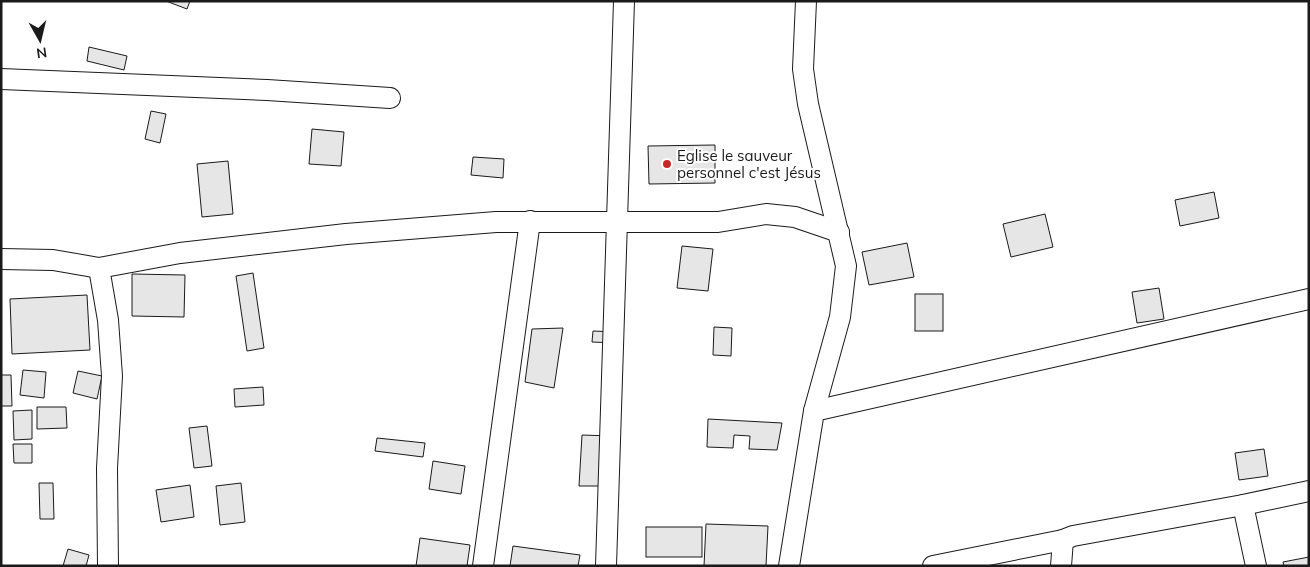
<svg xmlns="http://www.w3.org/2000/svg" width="1310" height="567" viewBox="0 0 1310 567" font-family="Mulish,sans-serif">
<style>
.building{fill:#e6e6e6;stroke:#1a1a1a}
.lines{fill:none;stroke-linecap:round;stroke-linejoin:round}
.minor-casing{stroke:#1a1a1a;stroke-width:22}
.minor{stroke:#fff;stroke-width:20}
.poi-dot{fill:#c62828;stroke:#fff;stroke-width:2}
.labels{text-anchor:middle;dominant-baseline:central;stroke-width:4;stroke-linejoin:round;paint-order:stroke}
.poi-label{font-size:15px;fill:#1a1a1a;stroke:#fff;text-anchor:start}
</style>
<rect width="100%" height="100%" fill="#fff"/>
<g class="building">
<path d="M166 1H190L187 9Z"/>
<path d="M89 47 127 56 124 70 87 61Z"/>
<path d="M151 111 166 114 160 143 145 139Z"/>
<path d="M312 129 344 132 341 166 309 164Z"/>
<path d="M715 145V183L649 184 648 146Z"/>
<path d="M473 157 504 159 503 178 471 175Z"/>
<path d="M228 161 233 214 202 217 197 164Z"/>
<path d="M1214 192 1219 218 1180 226 1175 200Z"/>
<path d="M1045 214 1053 247 1011 257 1003 224Z"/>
<path d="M907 243 914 277 869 285 862 252Z"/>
<path d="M682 246 713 249 708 291 677 288Z"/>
<path d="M253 273 264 348 247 351 236 276Z"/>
<path d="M132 274 185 275 184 317 132 316Z"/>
<path d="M1159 288 1164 319 1137 323 1132 292Z"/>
<rect x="915" y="294" width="28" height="37"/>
<path d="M87 295 90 350 12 354 10 299Z"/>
<path d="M714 327 732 328 731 356 713 355Z"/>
<path d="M563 328 554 388 525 382 532 329Z"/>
<path d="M593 331 616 332 615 343 592 342Z"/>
<path d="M23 370 46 372 44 398 20 395Z"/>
<path d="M78 371 102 376 97 399 73 393Z"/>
<path d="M1 375H11L12 406H1Z"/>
<path d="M263 387 264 405 235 407 234 389Z"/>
<path d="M37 407H66L67 428 37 429Z"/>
<path d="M32 410V439L14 440 13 411Z"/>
<path d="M708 419 782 423 777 450 749 449 750 436 734 435 733 448 707 447Z"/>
<path d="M207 426 212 466 194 468 189 428Z"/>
<path d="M582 435 611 436 609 486H579Z"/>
<path d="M377 438 425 443 423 457 375 451Z"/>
<path d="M13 444H32V463H14Z"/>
<path d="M1264 449 1268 476 1239 480 1235 453Z"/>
<path d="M433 461 465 466 461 494 429 489Z"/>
<path d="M39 483H53L54 519H40Z"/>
<path d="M241 483 245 522 220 525 216 486Z"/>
<path d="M190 485 194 517 161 522 156 490Z"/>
<path d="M706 524 768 526 766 566H704Z"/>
<rect x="646" y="527" width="56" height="30"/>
<path d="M420 538 470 545 467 566H416Z"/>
<path d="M513 546 580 555 578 566H510Z"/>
<path d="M68 549 89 555 86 566H63Z"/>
<path d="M1309 557V566H1284L1283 562Z"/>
</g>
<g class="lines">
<g class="minor-casing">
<g id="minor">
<path d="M1 79 267 90 390 98"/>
<path d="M1 259 53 260 99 268 180 253 346 234 496 222H718L766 214 795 217 839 232"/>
<path d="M99 268 108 320 112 376 107 468 108 566"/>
<path d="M814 411 1309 299"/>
<path d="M1243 505 1256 566"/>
<path d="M483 566 530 221"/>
<path d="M606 566 624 1"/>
<path d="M789 566 814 411 840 317 846 266 808 104 803 69 806 1"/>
<path d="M933 566 1063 540"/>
<path d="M1061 566 1063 540 1073 536 1243 505 1309 491"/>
</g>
</g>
<use href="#minor" class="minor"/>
</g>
<circle class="poi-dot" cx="667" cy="164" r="5"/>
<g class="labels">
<g class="poi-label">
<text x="677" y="155">Eglise le sauveur<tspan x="677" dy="17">personnel c'est Jésus</tspan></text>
</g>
</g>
<rect width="1310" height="567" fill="none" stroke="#1a1a1a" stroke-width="5"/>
<g transform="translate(40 40) rotate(172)" stroke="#ffffff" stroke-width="4" paint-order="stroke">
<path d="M0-4L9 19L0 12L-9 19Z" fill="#1a1a1a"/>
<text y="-8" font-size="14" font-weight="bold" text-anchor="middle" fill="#1a1a1a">N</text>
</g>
</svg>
